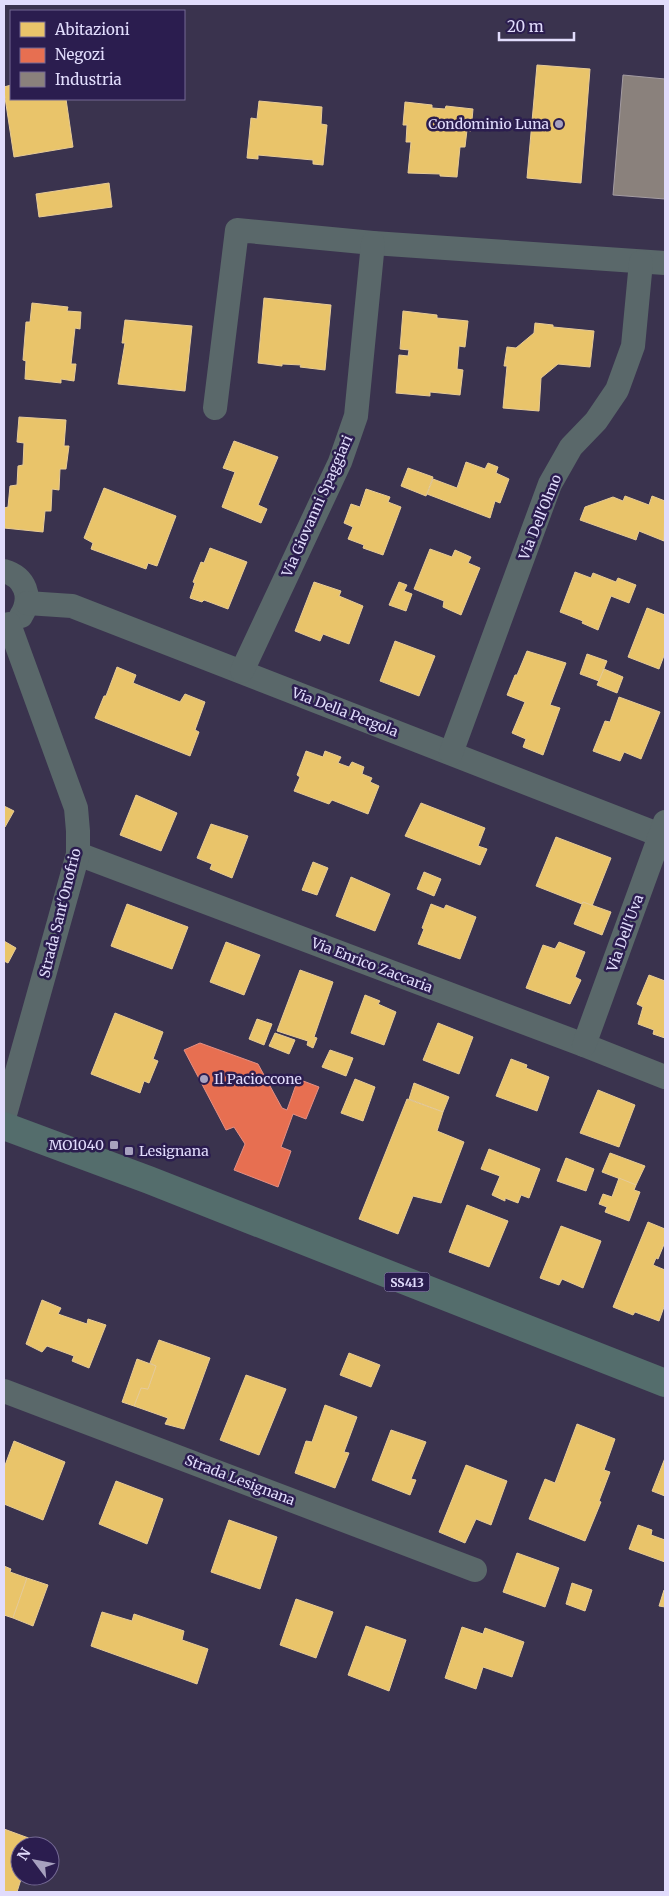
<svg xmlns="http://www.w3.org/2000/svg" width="669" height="1896" viewBox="0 0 669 1896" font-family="Merriweather,serif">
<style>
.homes{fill:#e9c46a;stroke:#e7cb96}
.shops{fill:#e76f51;stroke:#e59084}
.industry{fill:#8a817c;stroke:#a49ca2}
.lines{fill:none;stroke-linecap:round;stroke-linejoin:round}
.street{stroke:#5a686a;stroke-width:24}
.primary{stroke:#546d6c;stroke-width:28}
.poi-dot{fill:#a7a1bf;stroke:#2b1d4f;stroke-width:2}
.labels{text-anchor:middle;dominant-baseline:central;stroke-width:5;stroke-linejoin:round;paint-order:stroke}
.shield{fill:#2b1d4f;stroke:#aaa3c8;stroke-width:1}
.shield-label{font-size:12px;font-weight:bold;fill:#e1dcfc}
.poi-label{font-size:14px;fill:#e1dcfc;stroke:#2b1d4f;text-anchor:end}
.street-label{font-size:14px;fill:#e1dcfc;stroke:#2b1d4f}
</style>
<rect width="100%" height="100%" fill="#3a334e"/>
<g class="homes">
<path d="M537 65 590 69 581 183 527 178Z"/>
<path d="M11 85V99H66L73 147 14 157 4 91V87Z"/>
<path d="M259 101 322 107 321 124 327 125 323 165 313 164V160L258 155V159L247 158 251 118 257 119Z"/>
<path d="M405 102 432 105V108L445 109 446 106 473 109 471 131 467 130 465 147H460L457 177 440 176V174L408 173 411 142H406L407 125H403Z"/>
<path d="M109 183 112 207 39 217 36 194Z"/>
<path d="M264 298 331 305 325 370 300 367 301 365 282 364V366L258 363Z"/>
<path d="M32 303 68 307 67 311 81 312 80 329 75 328 71 364H76L74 381 61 379V383L25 379 26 361 23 360 26 322H30Z"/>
<path d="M403 311 437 315V318L468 321 465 347 459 346 457 369 463 370 460 395 430 392V396L396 393 399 355 408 356 409 350 400 349Z"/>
<path d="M125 320 192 326 185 391 118 384 125 343H122Z"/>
<path d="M535 323 553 325V327L594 331 590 367 558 364 541 378 539 411 503 408 507 366H504L507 347 516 348 534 333Z"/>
<path d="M19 417 66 420 64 446H69L66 469H60L59 490 52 489 51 511H45L43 532 4 528V508L8 507 10 486 17 485 18 466 23 465 24 443 17 442Z"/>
<path d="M234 441 278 457 258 505 267 509 261 523 222 507 235 472 223 468Z"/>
<path d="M466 462 485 469 488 463 498 467 496 473 509 479 500 503 495 501 490 518 427 494 433 479 457 488Z"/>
<path d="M408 468 433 477 426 496 401 486Z"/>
<path d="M104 488 176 516 157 566 148 563 146 569 91 549 93 543 84 538Z"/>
<path d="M366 489 390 497 388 502 401 507 383 555 363 548 364 545 348 539 353 527 344 523 351 504 360 507Z"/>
<path d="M625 496 649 505 652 496 665 501 664 541 639 531 636 540 580 520 585 507 613 497 623 501Z"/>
<path d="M210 548 247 562 228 609 204 600 202 602 190 598 195 583 193 582 201 562 204 563Z"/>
<path d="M430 549 452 557 455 550 471 557 468 563 480 568 461 615 443 607 444 601 414 589Z"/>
<path d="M575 572 591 578 593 573 616 582 618 578 636 585 629 603 611 596 598 630 582 623 583 621 560 612Z"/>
<path d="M314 582 341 591 339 596 363 606 349 644 323 634 320 641 295 631Z"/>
<path d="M399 582 407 585 404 591 412 594 406 611 389 605Z"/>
<path d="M647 608 665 615V653L659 669 628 657Z"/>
<path d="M395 641 435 656 419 696 380 681Z"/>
<path d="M527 651 566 663 550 705 560 708 543 755 523 747 526 739 512 733 525 702 507 695 515 675H517Z"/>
<path d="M587 654 607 661 599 681 580 674Z"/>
<path d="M117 667 136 675 133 683 180 702 185 694 205 702 195 730 199 732 190 756 95 718 104 696H106Z"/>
<path d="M604 669 623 677 617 693 597 685Z"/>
<path d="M619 697 660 712 641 759 624 752 620 761 593 751 605 721 610 722Z"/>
<path d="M306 751 323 757 325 751 341 757 338 763 349 767 352 762 364 767 362 774 372 778 370 782 379 786 368 814 332 800 329 804 294 791 300 777 297 775Z"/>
<path d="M136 795 177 813 161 851 120 835Z"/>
<path d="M421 803 485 828 478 846 487 849 480 865 405 836Z"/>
<path d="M4 806 14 811 5 827 4 826Z"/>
<path d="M211 824 248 836 232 878 210 869 212 864 197 858Z"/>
<path d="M556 837 611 858 592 906 583 902 582 904 536 886Z"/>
<path d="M313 862 328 868 317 895 302 890Z"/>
<path d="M424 872 441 879 434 896 417 889Z"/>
<path d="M351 877 390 894 375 931 336 916Z"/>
<path d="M583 902 611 912 602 935 574 924Z"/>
<path d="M127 904 188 927 172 969 111 946Z"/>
<path d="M431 904 444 909 446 905 476 917 460 959 418 944 424 929 422 928Z"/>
<path d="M4 941 16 948 8 963 4 961Z"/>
<path d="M226 942 260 955 244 995 210 982Z"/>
<path d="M559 942 585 952 575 977 581 980 570 1004 526 988 543 945 555 949Z"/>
<path d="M300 970 333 982 314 1037 317 1038 313 1048 307 1045 308 1041 277 1031Z"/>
<path d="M649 975 665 981V1038L653 1034 654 1030 638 1024 643 1007 637 1004Z"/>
<path d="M365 995 380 1001 378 1004 396 1012 384 1045 351 1033Z"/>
<path d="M115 1013 163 1032 153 1059 158 1061 149 1083 144 1081 140 1093 91 1074Z"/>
<path d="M257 1019 272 1024 264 1045 249 1039Z"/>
<path d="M438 1023 473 1037 459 1074 423 1060Z"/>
<path d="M275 1033 295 1040 289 1054 269 1046Z"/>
<path d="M330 1050 353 1058 346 1076 322 1067Z"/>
<path d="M511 1059 527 1065 526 1068 549 1077 537 1111 496 1096Z"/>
<path d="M355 1079 375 1087 363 1121 341 1113Z"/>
<path d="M414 1083 449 1097 443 1112 409 1099Z"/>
<path d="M598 1090 635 1105 619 1147 580 1133Z"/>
<path d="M407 1099 443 1112 437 1131 464 1142 441 1203 413 1196 398 1234 359 1219Z"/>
<path d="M489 1149 540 1169 529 1198 521 1195 518 1203 505 1198V1201L492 1195 500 1176 481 1169Z"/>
<path d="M610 1153 645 1166 636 1185 602 1172Z"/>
<path d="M566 1158 594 1169 586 1191 557 1181Z"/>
<path d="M619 1178 636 1185 634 1190 640 1192 629 1221 605 1212 607 1207 599 1204 603 1194 612 1197Z"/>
<path d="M467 1205 508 1221 489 1267 449 1252Z"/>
<path d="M648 1222 665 1229V1242L658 1259 656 1258 653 1265 665 1270V1304L659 1321 635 1312 633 1315 613 1307Z"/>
<path d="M561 1226 601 1241 583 1288 562 1279 559 1285 540 1278Z"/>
<path d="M42 1300 61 1308 58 1314 87 1324 88 1319 106 1325 89 1368 72 1361 74 1356 47 1346 42 1352 26 1344Z"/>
<path d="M159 1340 210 1358 184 1429 165 1424 168 1418 134 1406 141 1388 148 1389 156 1366 150 1363Z"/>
<path d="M349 1353 380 1365 371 1387 340 1375Z"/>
<path d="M137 1359 156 1366 148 1389 141 1388 134 1406 122 1402Z"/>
<path d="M246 1375 286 1389 259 1455 220 1440Z"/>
<path d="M325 1405 357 1417 344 1452 349 1453 335 1488 295 1473 306 1441 312 1442Z"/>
<path d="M577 1424 615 1439 604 1470 610 1472 599 1501 601 1502 585 1541 529 1519 545 1479 555 1483Z"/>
<path d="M391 1430 426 1442 411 1479 416 1480 410 1495 372 1480Z"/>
<path d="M14 1441 65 1462 43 1520 4 1504V1468Z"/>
<path d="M665 1458V1496L652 1491Z"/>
<path d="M466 1465 507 1481 491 1525 476 1519 465 1543 439 1532Z"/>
<path d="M116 1481 163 1499 147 1544 99 1524Z"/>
<path d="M229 1520 277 1537 260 1589 211 1572Z"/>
<path d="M638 1525 652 1530 651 1535 665 1540V1562L629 1549Z"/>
<path d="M517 1553 559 1568 545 1607 503 1592Z"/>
<path d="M4 1566 11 1569 10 1572 27 1578 13 1618 4 1615Z"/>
<path d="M27 1578 48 1585 33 1626 13 1618Z"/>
<path d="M572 1583 592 1590 585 1611 566 1604Z"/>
<path d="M664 1590H665V1607L659 1606Z"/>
<path d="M296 1599 333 1612 316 1658 280 1645Z"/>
<path d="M102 1612 132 1621 134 1614 184 1631 182 1640 208 1649 197 1684 91 1646Z"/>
<path d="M366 1626 406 1640 389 1691 348 1675Z"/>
<path d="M462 1627 483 1634 485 1628 524 1642 512 1677 483 1667 476 1689 445 1678Z"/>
<path d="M4 1829 34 1840 32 1846H20V1876H22L17 1892H4Z"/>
</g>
<path class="shops" d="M200 1043 258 1064 282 1108 287 1110 298 1079 319 1087 306 1119 293 1114 281 1147 291 1151 278 1187 234 1170 245 1144 234 1127 226 1130 184 1050Z"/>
<path class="industry" d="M623 75 665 79V199L613 195Z"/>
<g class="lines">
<g class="street">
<path d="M215 408 237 230 373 243 665 263"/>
<path d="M4 571C25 577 33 597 21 616"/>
<path d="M27 603 72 606 660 835"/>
<path d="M242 671 340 462 356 416 373 243"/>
<path d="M451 753 550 484 571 447 596 421 617 390 633 346 641 262"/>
<path d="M78 854 584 1045 665 1077"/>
<path d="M584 1045 665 822"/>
<path d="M4 1118 78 854V831L76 808 9 624"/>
<path d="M4 1391 475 1570"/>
</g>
<path class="primary" d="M4 1126 149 1180 665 1383"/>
</g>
<g class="poi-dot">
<circle cx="559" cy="124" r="5"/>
<circle cx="204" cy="1079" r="5"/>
<rect x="109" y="1140" width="10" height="10" rx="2.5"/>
<rect x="124" y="1146" width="10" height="10" rx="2.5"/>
</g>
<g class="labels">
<rect class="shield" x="384.5" y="1272.5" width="45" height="19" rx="4"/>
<g class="shield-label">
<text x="407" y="1282">SS413</text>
</g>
<g class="poi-label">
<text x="549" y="124">Condominio Luna</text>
<text x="214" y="1079" text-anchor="start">Il Pacioccone</text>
<text x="104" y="1145">MO1040</text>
<text x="139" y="1151" text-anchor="start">Lesignana</text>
</g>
<g class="street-label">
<text transform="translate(317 506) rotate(-66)">Via Giovanni Spaggiari</text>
<text transform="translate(540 517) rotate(-68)">Via Dell'Olmo</text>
<text transform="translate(345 712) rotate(21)">Via Della Pergola</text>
<text transform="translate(60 913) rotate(-76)">Strada Sant'Onofrio</text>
<text transform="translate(625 933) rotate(-70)">Via Dell'Uva</text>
<text transform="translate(372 965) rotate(21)">Via Enrico Zaccaria</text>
<text transform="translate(240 1480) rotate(21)">Strada Lesignana</text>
</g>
</g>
<rect width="669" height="1896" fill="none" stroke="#e1dcfc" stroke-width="10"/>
<rect x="10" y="10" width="175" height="90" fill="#2b1d4f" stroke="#746994"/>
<rect x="20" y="22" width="25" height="15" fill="#e9c46a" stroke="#746994"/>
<text x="55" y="35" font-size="15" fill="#e1dcfc">Abitazioni</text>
<rect x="20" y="48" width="25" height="15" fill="#e76f51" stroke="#746994"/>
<text x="55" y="60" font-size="15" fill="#e1dcfc">Negozi</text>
<rect x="20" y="72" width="25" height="15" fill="#8a817c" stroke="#746994"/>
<text x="55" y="85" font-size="15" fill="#e1dcfc">Industria</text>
<g transform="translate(35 1861) rotate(302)"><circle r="24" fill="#2b1d4f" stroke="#746994"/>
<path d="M0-4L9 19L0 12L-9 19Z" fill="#a7a1bf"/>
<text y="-8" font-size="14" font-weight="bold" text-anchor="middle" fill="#e1dcfc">N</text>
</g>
<path d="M499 32v8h75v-8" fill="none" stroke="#e1dcfc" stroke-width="2.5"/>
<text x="507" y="32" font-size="15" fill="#e1dcfc" stroke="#2b1d4f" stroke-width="4" paint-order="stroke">20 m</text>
</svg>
